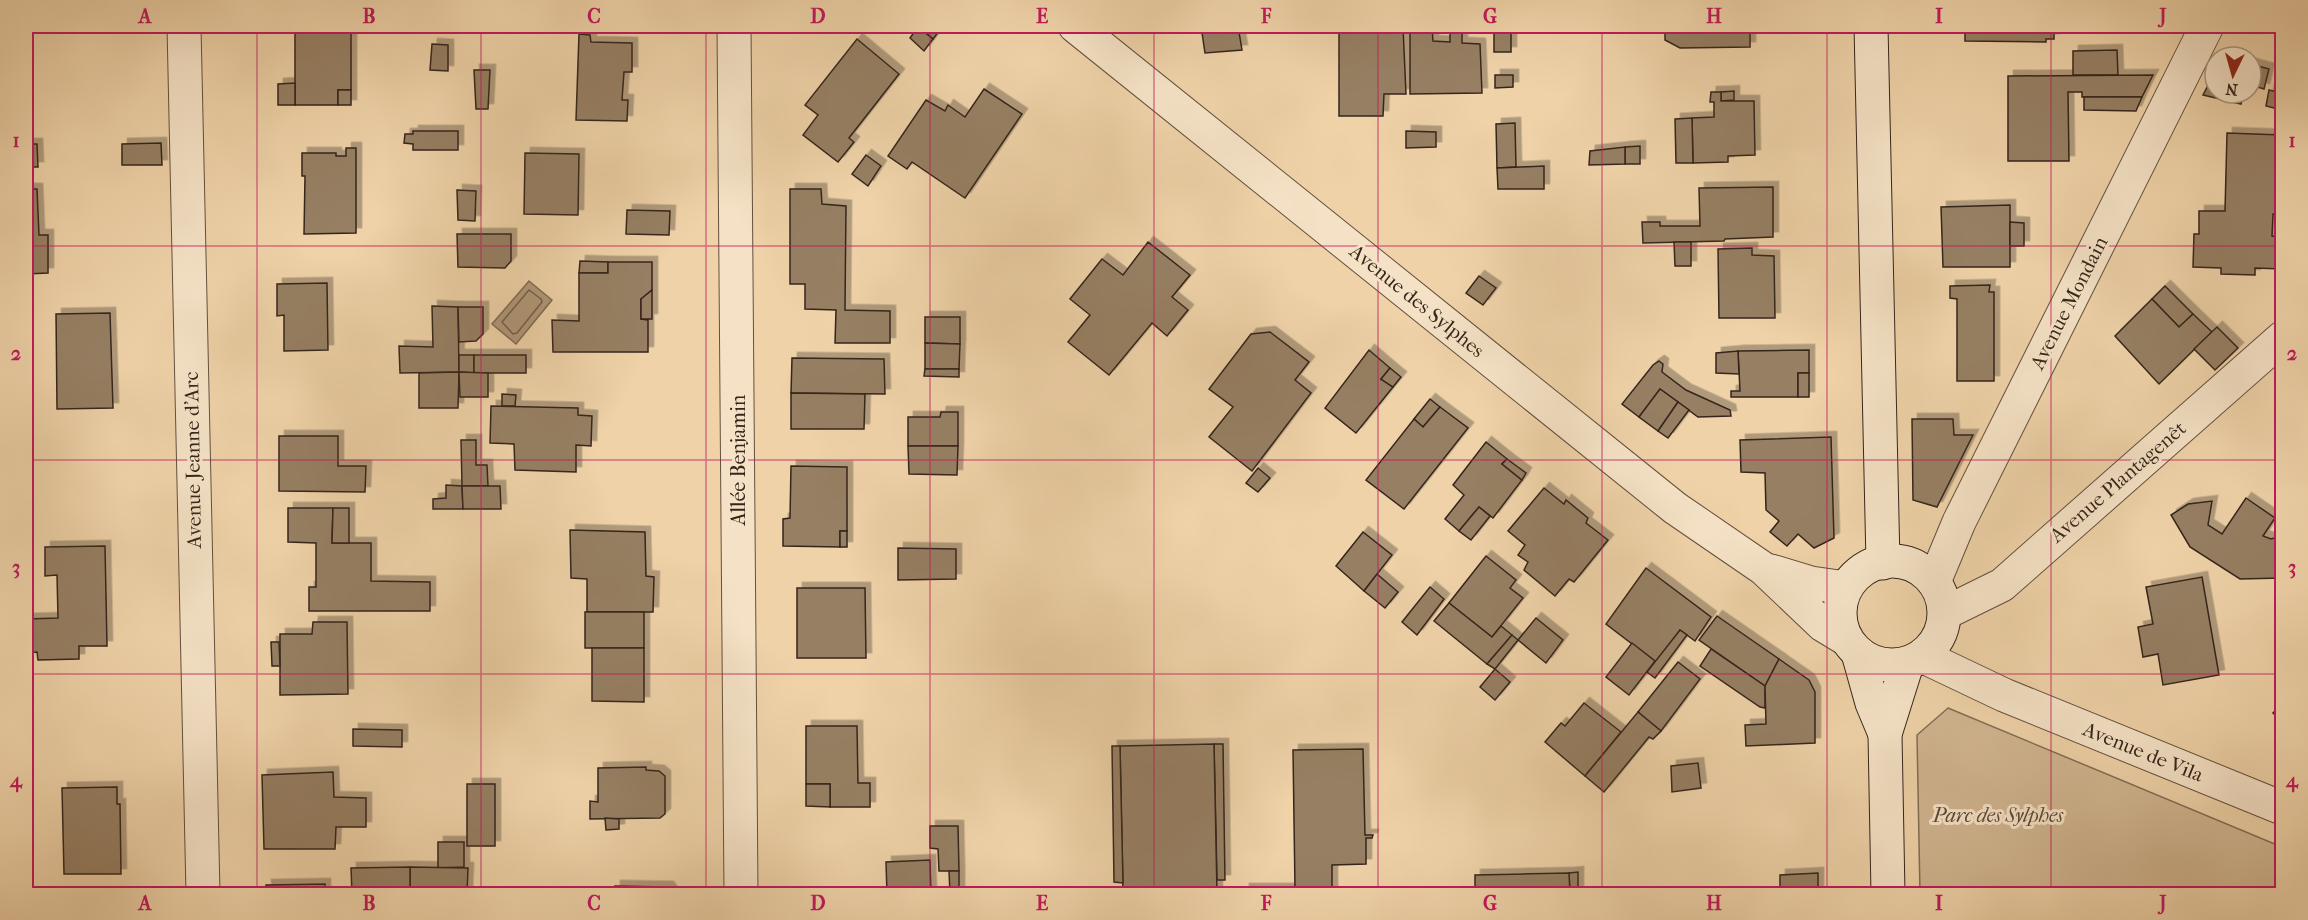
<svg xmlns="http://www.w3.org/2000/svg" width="2308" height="920" viewBox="0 0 2308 920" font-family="'IM FELL French Canon',serif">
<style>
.green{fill:#d0b590;stroke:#836d56;stroke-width:1.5}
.water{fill:#b09778;stroke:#7f6953;stroke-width:1.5}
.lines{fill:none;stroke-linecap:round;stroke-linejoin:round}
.shore{stroke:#735e4a;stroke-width:1.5}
.building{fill:#967f64;stroke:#36251b;stroke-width:1.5;filter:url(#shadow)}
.street-casing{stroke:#64503e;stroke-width:35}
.secondary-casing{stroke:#36251b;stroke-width:35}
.street{stroke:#f5e2c6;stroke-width:33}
.secondary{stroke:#f5e2c6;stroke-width:33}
.grid{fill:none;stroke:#c2185b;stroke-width:1.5;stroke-opacity:0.55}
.labels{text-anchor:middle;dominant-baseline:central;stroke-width:6;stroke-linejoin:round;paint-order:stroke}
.street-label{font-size:20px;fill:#36251b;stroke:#f5e2c6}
.park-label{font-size:20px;font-style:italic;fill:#5c4938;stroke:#f5e2c6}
.neatline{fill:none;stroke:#c2185b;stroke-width:2}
.grid-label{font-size:20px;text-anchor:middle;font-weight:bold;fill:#c2185b}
</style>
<defs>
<filter id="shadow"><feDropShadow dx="5.5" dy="-5.5" stdDeviation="0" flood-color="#0004"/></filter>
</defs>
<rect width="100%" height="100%" fill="#efd2a8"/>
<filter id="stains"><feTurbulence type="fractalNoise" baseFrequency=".00333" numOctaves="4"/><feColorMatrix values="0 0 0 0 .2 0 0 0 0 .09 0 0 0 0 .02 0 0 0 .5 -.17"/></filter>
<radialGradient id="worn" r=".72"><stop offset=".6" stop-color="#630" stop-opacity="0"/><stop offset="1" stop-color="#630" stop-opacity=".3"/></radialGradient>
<path class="green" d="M1948 708 2282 847V894H1920L1917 735Z"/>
<path class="water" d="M529 281 552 300 516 344 492 324Z"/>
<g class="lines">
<path class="shore" d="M529 290 541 299 542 302 517 333 513 334 502 322Z"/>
</g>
<g class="building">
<rect x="26" y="26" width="67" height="7"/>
<path d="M917 26H943L933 39Z"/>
<path d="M1201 26H1238L1242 50 1205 53Z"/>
<path d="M1410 26 1432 27 1433 41 1450 42V26H1462V43L1480 44 1482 93 1410 94Z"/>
<path d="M1494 26H1515H1511V52H1494Z"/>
<path d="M1665 26H1750V47L1680 48 1665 40Z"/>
<path d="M1965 26H2047V28H2054V39H2046V42L1965 41Z"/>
<path d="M918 27 933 39 924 51 910 38Z"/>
<path d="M1339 27H1403L1406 94H1384L1383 116H1339Z"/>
<path d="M295 29H351V90H338V105H295Z"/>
<path d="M579 34 590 35 591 42 632 43V72H624L622 100H628L627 121 576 120Z"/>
<path d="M857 39 899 74 849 138 854 142 838 162 803 135 818 115 805 105Z"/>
<path d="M432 44 448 45V71L430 70Z"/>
<path d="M2117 50 2118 75H2073V51Z"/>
<path d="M2251 64 2269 69 2264 89 2251 85Z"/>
<path d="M474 70H490L488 109H476Z"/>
<path d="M1495 75H1513V87L1495 88Z"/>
<path d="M2153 75 2142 97H2082V92H2068L2069 161H2008V76Z"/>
<path d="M2213 76 2215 77V93H2244L2241 104 2203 95Z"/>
<path d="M295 83V105H278V84Z"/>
<path d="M984 89 1022 114 965 198 912 162 907 169 888 156 926 100 945 111 948 105 965 117Z"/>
<rect x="338" y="90" width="13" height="15"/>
<path d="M2269 90 2282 93V110L2266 106Z"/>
<path d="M1734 91V100L1721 101V92Z"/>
<path d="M1711 92H1721V101H1754L1755 155 1728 156V162L1693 163 1692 118 1714 117V102H1710Z"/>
<path d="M2084 97H2142L2136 111 2084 110Z"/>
<path d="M1692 118 1693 163H1676L1675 119Z"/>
<path d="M1515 123 1516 167 1497 168 1496 124Z"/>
<path d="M413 131H458V150H413V144L404 143 405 134H413Z"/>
<path d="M1406 131 1436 132V147L1406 148Z"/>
<path d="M2227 133 2282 135V215L2273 214 2272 236 2282 237V269L2255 268V275L2221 274V268L2193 267 2194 234H2199V211H2225Z"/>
<path d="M161 143 162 165H122V144Z"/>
<path d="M26 144H37L38 167H26Z"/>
<path d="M1640 146V164H1625V147Z"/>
<path d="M1625 147V164L1589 165 1590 151Z"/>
<path d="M346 148H356V233L304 234 305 176H302V153H336V156H346Z"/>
<path d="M525 153 579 154 578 215 524 214Z"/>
<path d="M866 155 881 166 868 186 852 174Z"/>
<path d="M1544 166V189H1498L1497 168Z"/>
<path d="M1773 187V237L1725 239 1724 241 1643 243 1642 222H1660V226H1700L1699 188Z"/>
<path d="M26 189H37L39 235H48V273L26 274Z"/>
<path d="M790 189H821L822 204 846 206 845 310 890 311V343H835L836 310 805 309V284H790Z"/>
<path d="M457 190 476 191 475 221 458 220Z"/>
<path d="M2010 205V267H1943L1941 207Z"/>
<path d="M627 210 670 211 669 235 626 234Z"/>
<path d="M2010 222 2024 223V246H2010Z"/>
<path d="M457 234H511V261L505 268 458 267Z"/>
<path d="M1148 242 1190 275 1172 297 1188 310 1167 336 1152 323 1109 375 1068 342 1090 315 1070 299 1102 259 1123 275Z"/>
<path d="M1674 242H1691V266H1675Z"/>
<path d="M1752 248V255L1774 256 1775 318H1719L1718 249Z"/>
<path d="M580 261 608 262V273H579Z"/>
<path d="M608 262H652V290L641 299V319L648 320V352H553L552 320 579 321V273H608Z"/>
<path d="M1479 276 1496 288 1483 305 1466 293Z"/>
<path d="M327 283 328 350 284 351V315L277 316V284Z"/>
<path d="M1990 285 1989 292H1994V381H1957V299L1950 298V286Z"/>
<path d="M2165 286 2193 314 2179 327 2152 299Z"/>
<path d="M652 290V319H641V299Z"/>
<path d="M2152 299 2179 327 2193 314 2212 332 2159 384 2115 336Z"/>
<path d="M432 306 458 307 459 372 400 373 399 346 433 347Z"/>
<path d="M458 307H483V334L476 341 459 342Z"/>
<path d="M110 313 113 408 57 409 56 314Z"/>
<path d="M925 317H960V344L925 343Z"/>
<path d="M2217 327 2238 348 2215 370 2194 349Z"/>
<path d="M1270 332 1309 362 1295 380 1311 393 1252 471 1209 437 1233 407 1209 389 1251 334Z"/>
<path d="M925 343 960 344 959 369H925Z"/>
<path d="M1369 350 1390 368 1381 379 1393 387 1356 433 1325 408Z"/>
<path d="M1809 350V373H1798V397H1731V391H1740L1738 351Z"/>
<path d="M1738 351 1739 374 1716 373V353Z"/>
<path d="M459 355H474V373L459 372Z"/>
<rect x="474" y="355" width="52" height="18"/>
<path d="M792 358 884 359 885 394 791 393Z"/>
<path d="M1659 361 1663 364 1662 372 1686 390 1730 410 1731 416 1698 417 1660 389 1639 417 1622 404 1653 365Z"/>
<path d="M1390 368 1401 377 1393 387 1381 379Z"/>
<path d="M925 369H959V377L924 376Z"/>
<path d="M459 372 458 408H419V373Z"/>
<path d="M459 372 488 373V397H460Z"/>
<rect x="1798" y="373" width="11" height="24"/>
<path d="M1660 389 1678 402 1658 431 1639 417Z"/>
<path d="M791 393 865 394 864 429H791Z"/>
<path d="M502 394 516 395 515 406H502Z"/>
<path d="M1430 399 1440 407 1423 427 1414 419Z"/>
<path d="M1678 402 1689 410 1668 438 1658 431Z"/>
<path d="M491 406 578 408V415L592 416 591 446 576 445V472L515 470 514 444 490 443Z"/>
<path d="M1440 407 1468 428 1404 509 1366 480 1414 419 1423 427Z"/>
<path d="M941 412H958V446H908V417H940Z"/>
<path d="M1912 419H1953L1954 435H1973L1937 507 1913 500Z"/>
<path d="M279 436H338V466H366L365 492 279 491Z"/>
<path d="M1831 437 1834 538 1814 548 1798 534 1787 546 1770 532 1779 521 1766 510 1765 473 1741 472 1740 440Z"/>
<path d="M461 440H476V465H487L488 486H462Z"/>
<path d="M1486 442 1507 459 1502 464 1522 480 1493 518 1479 507 1459 531 1445 519 1464 495 1453 485Z"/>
<path d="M908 446H958L957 475 909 474Z"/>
<path d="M1507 459 1526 473 1522 480 1502 464Z"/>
<path d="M791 466 847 467V531H840V547L783 546V519L790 518Z"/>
<path d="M1258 468 1270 478 1258 492 1246 483Z"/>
<path d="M446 485 462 486 463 509H433V499L446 498Z"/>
<path d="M462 486H500L501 509H463Z"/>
<path d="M1544 488 1564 504 1566 500 1588 518 1586 523 1608 540 1574 582 1569 579 1555 596 1524 570 1528 562 1518 555 1525 545 1508 531Z"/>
<path d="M2246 498 2275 518 2263 536 2271 539 2282 536V578L2240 579 2190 547 2171 515 2188 504 2212 501 2208 525 2222 534Z"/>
<path d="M1479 507 1490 516 1471 540 1459 531Z"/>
<path d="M288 508H333L332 543H371V581L430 582V611H309V587H316V543L288 542Z"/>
<path d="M333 508H349V543H332Z"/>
<path d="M570 530 645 532 646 576 654 577 653 612H587V579L571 578Z"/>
<rect x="840" y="531" width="7" height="16"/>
<path d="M1363 532 1392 555 1364 591 1336 566Z"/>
<path d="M105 546 107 646H79V659L38 660 37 652 26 653V619L58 618 57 575 45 576V547Z"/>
<path d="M898 548 956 549V579L898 580Z"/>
<path d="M1486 556 1516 580 1510 588 1523 598 1492 637 1449 603Z"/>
<path d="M1646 568 1711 617 1695 641 1680 630 1657 663 1606 624Z"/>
<path d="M1377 574 1398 592 1385 608 1364 591Z"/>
<path d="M2202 577 2219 675 2163 685 2158 654 2143 657 2138 627 2153 624 2146 587Z"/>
<path d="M1430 587 1444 599 1417 635 1402 622Z"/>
<path d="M797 588H865L866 658H797Z"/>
<path d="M1449 603 1492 637 1501 626 1512 635 1487 664 1434 621Z"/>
<rect x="585" y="612" width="59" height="36"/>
<path d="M1717 616 1779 659 1765 686 1699 640Z"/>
<path d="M1536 618 1563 640 1546 663 1518 640Z"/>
<path d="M313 622H347L348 694 280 695V634H312Z"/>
<path d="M1680 630 1687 635 1655 678 1647 672Z"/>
<path d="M1512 635 1518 640 1495 669 1487 664Z"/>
<path d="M271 642H279L280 666H272Z"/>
<path d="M1632 643 1655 661 1629 695 1606 677Z"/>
<path d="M592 648H644V702L592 701Z"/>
<path d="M1711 649 1765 686V708L1760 707 1700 666Z"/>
<path d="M1779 659 1809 680 1815 692V743L1746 746 1745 725 1766 724 1765 686Z"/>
<path d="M1678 662 1700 679 1661 731 1638 712Z"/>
<path d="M1495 669 1510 682 1495 700 1480 687Z"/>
<path d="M1584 703 1621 732 1585 776 1545 742 1561 723 1565 726Z"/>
<path d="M2282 704V722L2273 713Z"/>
<path d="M1638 712 1661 731 1653 739 1649 737 1604 792 1585 776Z"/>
<path d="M806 726H857L858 783H870V807H830V784H806Z"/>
<path d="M353 729 402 730V747L353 746Z"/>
<path d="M1214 744H1223L1225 880H1217Z"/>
<path d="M1214 744 1217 894H1123L1120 746Z"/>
<path d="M1112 746H1120L1123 883 1114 882Z"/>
<path d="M1363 749 1365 835H1373L1372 838H1366V864L1332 865V894H1244V889H1295L1293 750Z"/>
<path d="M1698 763 1701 788 1672 792 1671 766Z"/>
<path d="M646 767V770L659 771 665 776V814L660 818 590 819V801L598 802V768Z"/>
<path d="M333 772 334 797 366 798V827H336L335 849H264L262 775Z"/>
<rect x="467" y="784" width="28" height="62"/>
<path d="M806 784H830V807L806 806Z"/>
<path d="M117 787V804H120L121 874H64L62 788Z"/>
<path d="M605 818 619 819V829L606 830Z"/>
<path d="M930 826H958L959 871H939L938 849 930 848Z"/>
<path d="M438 842H464V867L438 868Z"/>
<path d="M930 860 931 894H887L886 862Z"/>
<path d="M410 867 468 868 467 894H410Z"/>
<path d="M410 867V894H352L351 868Z"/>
<path d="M949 871H959V894H950Z"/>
<path d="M1578 872V894H1570L1569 873Z"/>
<path d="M1569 873 1570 894H1475V875Z"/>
<path d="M1818 873V894H1780V875Z"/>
<path d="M325 884V894H267L266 885Z"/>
<path d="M615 886 668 887 673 894H615Z"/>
</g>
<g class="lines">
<g class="street-casing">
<g id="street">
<path d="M184 26 203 894"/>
<path d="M734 26 741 894"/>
<path d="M1075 26 1675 508 1764 569 1823 625 1846 639"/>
<path d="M1771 571 1811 583 1846 588"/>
<path d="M1934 582 1959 522 2207 26"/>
<path d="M1945 613 2002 585 2282 338"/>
<path d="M1922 656 2004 695 2282 808"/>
</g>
</g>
<g class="secondary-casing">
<g id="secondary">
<path d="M1871 26 1883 563"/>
<circle cx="1892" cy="613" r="52"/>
<path d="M1858 653 1872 703 1885 734"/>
<path d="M1888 894 1885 734 1907 664"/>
</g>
</g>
<use href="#street" class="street"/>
<use href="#secondary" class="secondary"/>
</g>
<path class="grid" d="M257 26V894M481 26V894M706 26V894M930 26V894M1154 26V894M1378 26V894M1602 26V894M1827 26V894M2051 26V894M26 246H2282M26 460H2282M26 674H2282"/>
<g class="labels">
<g class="street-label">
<text transform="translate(1417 301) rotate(39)">Avenue des Sylphes</text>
<text transform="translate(2069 303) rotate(-63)">Avenue Mondain</text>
<text transform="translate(193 460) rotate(-91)">Avenue Jeanne d'Arc</text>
<text transform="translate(738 460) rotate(-90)">Allée Benjamin</text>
<text transform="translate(2118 482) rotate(-41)">Avenue Plantagenêt</text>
<text transform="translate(2143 752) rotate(22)">Avenue de Vila</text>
</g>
<g class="park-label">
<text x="1998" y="815">Parc des Sylphes</text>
</g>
</g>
<rect width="2308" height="920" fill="none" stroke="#efd2a8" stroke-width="66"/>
<g transform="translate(2233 75) rotate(185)"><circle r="28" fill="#f5e2c6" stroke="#a99682" stroke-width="1.5"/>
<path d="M0-4.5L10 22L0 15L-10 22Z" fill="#8f2418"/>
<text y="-9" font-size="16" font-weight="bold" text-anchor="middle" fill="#36251b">N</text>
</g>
<rect x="33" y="33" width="2242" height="854" class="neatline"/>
<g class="grid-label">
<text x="145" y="23">A</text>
<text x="369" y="23">B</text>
<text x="594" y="23">C</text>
<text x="818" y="23">D</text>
<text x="1042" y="23">E</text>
<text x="1266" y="23">F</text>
<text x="1490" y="23">G</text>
<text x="1714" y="23">H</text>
<text x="1939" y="23">I</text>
<text x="2163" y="23">J</text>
<text x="16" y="147">1</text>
<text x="2292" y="147">1</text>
<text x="16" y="360">2</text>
<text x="2292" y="360">2</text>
<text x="16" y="574">3</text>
<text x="2292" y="574">3</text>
<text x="16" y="787">4</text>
<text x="2292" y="787">4</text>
<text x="145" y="910">A</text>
<text x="369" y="910">B</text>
<text x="594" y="910">C</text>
<text x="818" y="910">D</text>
<text x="1042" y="910">E</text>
<text x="1266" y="910">F</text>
<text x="1490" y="910">G</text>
<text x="1714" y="910">H</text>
<text x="1939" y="910">I</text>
<text x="2163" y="910">J</text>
</g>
<rect width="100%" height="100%" filter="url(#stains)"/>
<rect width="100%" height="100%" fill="url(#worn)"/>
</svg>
